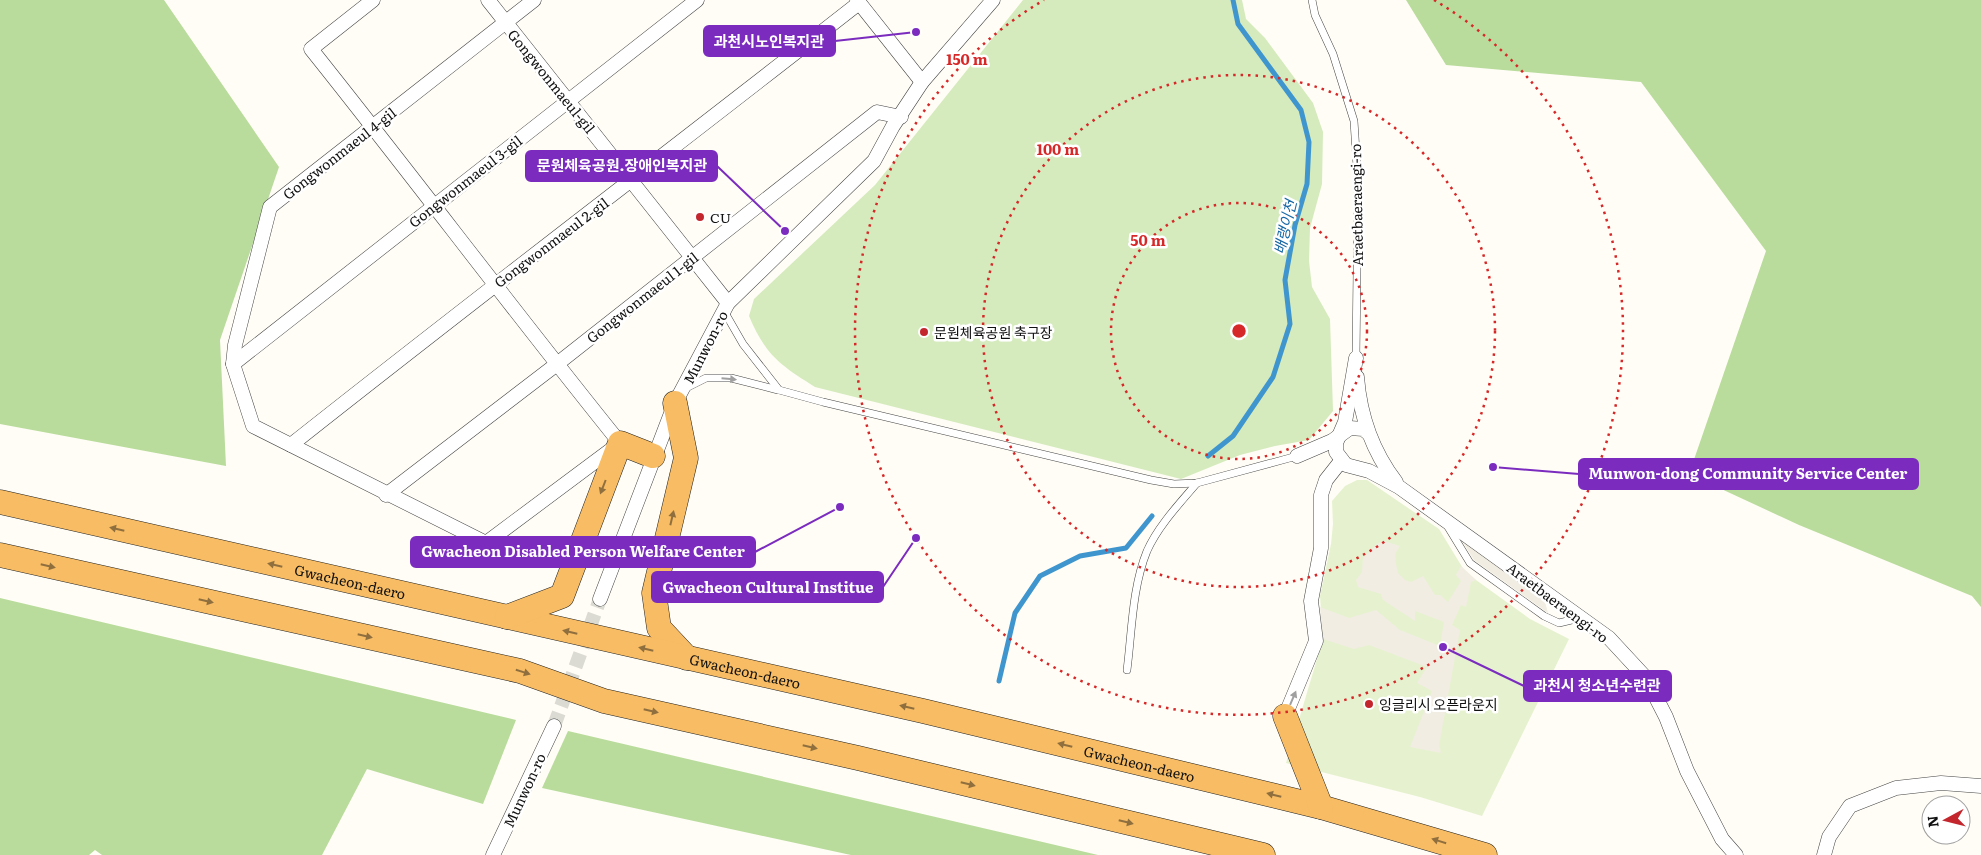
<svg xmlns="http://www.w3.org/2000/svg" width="1981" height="855" viewBox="0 0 1981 855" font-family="Literata,'Noto Sans KR',serif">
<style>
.green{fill:#d5ebbd}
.forest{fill:#b9dc9c}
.pitch{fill:#e6f2cf}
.plaza{fill:#f1ede2}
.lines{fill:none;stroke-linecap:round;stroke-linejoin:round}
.stream{stroke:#3f96cf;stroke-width:5}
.minor-tunnel{stroke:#dbdad3;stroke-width:14;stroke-dasharray:14 7;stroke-linecap:butt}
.service-casing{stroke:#444;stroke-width:8}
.minor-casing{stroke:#444;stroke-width:15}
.trunk-casing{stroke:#222;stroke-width:25}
.service{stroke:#fff;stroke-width:7}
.minor{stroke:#fff;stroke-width:14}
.trunk{stroke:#f7bc64;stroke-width:24}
.oneway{fill:#a0a0a0}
.oneway2{fill:#906f3f}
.ring{fill:none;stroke:#d62828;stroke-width:2.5;stroke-dasharray:2.5 5}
.poi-dot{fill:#c4262e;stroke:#fff;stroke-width:2}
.labels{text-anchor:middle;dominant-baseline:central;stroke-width:5;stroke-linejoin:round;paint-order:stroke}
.street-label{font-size:14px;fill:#111;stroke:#fff}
.poi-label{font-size:14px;fill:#111;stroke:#fff;text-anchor:start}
.water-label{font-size:15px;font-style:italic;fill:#1768a6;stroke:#fff}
.centre{fill:#d62828;stroke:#fff;stroke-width:2.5}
.ring-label{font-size:15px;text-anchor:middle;font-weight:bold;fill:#d62828;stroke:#fff;stroke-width:5;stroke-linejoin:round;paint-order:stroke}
.leader{fill:none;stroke:#7b2cbf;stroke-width:2}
.callout-dot{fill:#7b2cbf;stroke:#fff;stroke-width:2}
.callout{fill:#7b2cbf;stroke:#7b2cbf;stroke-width:2}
.callout-label{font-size:15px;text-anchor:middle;font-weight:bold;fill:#fff}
</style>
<rect width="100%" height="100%" fill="#fffdf5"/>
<path class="green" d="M1023 0H1242L1246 19 1265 38 1313 103 1323 132 1322 184 1310 228 1309 261 1312 287 1330 319 1333 411 1309 440 1275 446 1240 455 1181 479 815 387C780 365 766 356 749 316L754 299 875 185Z"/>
<g class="forest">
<path d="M0 0H164L279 167 220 340 226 466 0 424Z"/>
<path d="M1406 0H1981V607L1972 596 1799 525 1689 474 1766 251 1641 82 1446 65Z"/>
<path d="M0 598 516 720 483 804 367 769 322 855H102L95 850 89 855H0Z"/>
<path d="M568 731 1098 855H851L542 788Z"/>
</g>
<path class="pitch" d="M1357 480H1367L1439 529 1464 570 1476 580 1530 619 1569 639 1482 816 1420 797 1286 763 1323 639 1320 596 1331 544 1333 524 1332 501 1345 486Z"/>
<g class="plaza">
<path d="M1461 539 1544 598 1548 613 1474 560Z"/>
<path d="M1384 541 1400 546 1395 554 1396 564 1398 573 1405 580 1411 582 1423 576 1435 595H1440L1448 602 1461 581 1456 575 1461 566 1476 580 1471 582 1466 607 1461 605 1452 625 1460 630 1439 745 1441 753 1410 747 1432 691 1417 683 1427 667 1369 645 1354 649 1323 639 1320 607 1349 618 1376 610 1400 630 1440 646 1444 622 1415 611V621L1383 600 1381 594 1358 587 1356 580 1362 572 1363 558 1377 544Z"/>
</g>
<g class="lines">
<g class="stream">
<path d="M1208 456 1233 436 1273 377 1290 324 1285 280 1295 225 1307 184 1309 142 1301 110 1238 24 1233 0"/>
<path d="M999 681 1015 613 1040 576 1080 556 1126 548 1152 516"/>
</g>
<path class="minor-tunnel" d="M554 726 600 599"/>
<g class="service-casing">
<g id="service">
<path d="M1312 0 1315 15 1333 54 1354 121 1358 183 1356 358"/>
<path d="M724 311 743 344 779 390 823 402 1151 480 1174 484 1197 483 1297 456"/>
<path d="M686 388 706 378H731L778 390"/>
<path d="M1448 527 1470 563 1544 616 1559 623 1580 618"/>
<path d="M1127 670C1132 631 1132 588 1147 551 1158 526 1180 503 1197 483"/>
</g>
</g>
<g class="minor-casing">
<g id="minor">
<path d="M373 0 311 49C415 179 515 313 620 443L486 543 253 426 233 364 235 345 270 207 534 0"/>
<path d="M488 0 728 303"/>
<path d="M857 0 922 82"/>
<path d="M1356 358 1345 422 1336 443V452L1346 465 1369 471 1399 487 1609 638 1646 678 1666 717 1687 771 1722 839 1736 855"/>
<path d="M233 364 697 0"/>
<path d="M1357 377C1360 415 1373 452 1396 482"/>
<path d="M291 445C479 296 670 151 859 3"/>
<path d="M1297 456 1332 441 1350 428 1363 429 1368 433"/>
<path d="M386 495 557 364 877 112 901 117"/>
<path d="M600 599 675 403 728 303 874 161 893 126 922 82 993 0"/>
<path d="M1285 716 1316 641 1311 601 1321 548V495L1326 480 1341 461"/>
<path d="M493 855 554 726"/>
<path d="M1824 855 1829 837 1850 806 1896 788 1941 783 1981 786"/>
</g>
</g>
<g class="trunk-casing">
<g id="trunk">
<path d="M675 403 686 458 654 593 659 628 687 658"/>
<path id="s1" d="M0 502 923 711 1321 807 1485 855"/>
<path d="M0 555 520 671 604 701 858 758 1263 855"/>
<path d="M507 617 562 596 620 443 653 456"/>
<path d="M1285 716 1321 807"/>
</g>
</g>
<use href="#service" class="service"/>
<use href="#minor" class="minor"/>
<use href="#trunk" class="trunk"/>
</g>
<defs><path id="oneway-solid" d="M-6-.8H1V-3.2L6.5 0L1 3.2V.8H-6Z" transform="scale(1.25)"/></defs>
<g class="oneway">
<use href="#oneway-solid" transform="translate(729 379) rotate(5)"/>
<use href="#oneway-solid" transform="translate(1293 698) rotate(-67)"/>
</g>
<g class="oneway2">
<use href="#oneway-solid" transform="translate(603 487) rotate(111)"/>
<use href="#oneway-solid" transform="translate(672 518) rotate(-77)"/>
<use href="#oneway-solid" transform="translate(117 529) rotate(-167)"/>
<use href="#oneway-solid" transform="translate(275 565) rotate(-167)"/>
<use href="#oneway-solid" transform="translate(48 566) rotate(13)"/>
<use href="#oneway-solid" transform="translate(206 601) rotate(13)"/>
<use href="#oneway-solid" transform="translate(570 632) rotate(-167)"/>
<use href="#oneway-solid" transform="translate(365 636) rotate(13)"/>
<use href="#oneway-solid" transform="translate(646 649) rotate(-167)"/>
<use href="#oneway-solid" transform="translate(523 672) rotate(17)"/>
<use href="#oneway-solid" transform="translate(907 707) rotate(-167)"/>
<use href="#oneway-solid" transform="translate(651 711) rotate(13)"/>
<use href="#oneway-solid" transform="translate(1065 745) rotate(-166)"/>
<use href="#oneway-solid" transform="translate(810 747) rotate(13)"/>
<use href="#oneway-solid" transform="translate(968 784) rotate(14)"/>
<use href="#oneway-solid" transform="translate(1274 795) rotate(-166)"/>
<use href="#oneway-solid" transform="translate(1126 822) rotate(14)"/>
<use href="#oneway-solid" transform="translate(1439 841) rotate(-163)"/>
</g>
<g class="ring">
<circle cx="1239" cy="331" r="128"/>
<circle cx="1239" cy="331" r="256"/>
<path d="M1434 0A384 384 0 1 1 1044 0"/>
</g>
<g class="poi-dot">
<circle cx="700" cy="217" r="5"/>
<circle cx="924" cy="332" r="5"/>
<circle cx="1369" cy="704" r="5"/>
</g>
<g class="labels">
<g class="street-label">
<text transform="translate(552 81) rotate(51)">Gongwonmaeul-gil</text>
<text transform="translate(339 153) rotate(-38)">Gongwonmaeul 4-gil</text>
<text transform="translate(465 181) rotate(-38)">Gongwonmaeul 3-gil</text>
<text transform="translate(1356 205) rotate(-91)">Araetbaeraengi-ro</text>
<text transform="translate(551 242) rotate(-37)">Gongwonmaeul 2-gil</text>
<text transform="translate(642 297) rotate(-38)">Gongwonmaeul 1-gil</text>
<text transform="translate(705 347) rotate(-63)">Munwon-ro</text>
<text stroke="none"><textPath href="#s1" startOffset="359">Gwacheon-daero</textPath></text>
<text transform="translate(1558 602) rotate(37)">Araetbaeraengi-ro</text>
<text stroke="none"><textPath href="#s1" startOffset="764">Gwacheon-daero</textPath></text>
<text stroke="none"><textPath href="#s1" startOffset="1169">Gwacheon-daero</textPath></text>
<text transform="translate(524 790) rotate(-65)">Munwon-ro</text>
</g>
<g class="poi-label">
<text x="710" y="217">CU</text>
<text x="934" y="332">문원체육공원 축구장</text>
<text x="1379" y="704">잉글리시 오픈라운지</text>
</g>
<g class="water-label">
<text transform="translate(1284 227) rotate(-77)">배랭이천</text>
</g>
</g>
<circle cx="1239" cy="331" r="8" class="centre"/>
<g class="ring-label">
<text x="967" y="65">150 m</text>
<text x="1058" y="155">100 m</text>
<text x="1148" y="246">50 m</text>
</g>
<path class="leader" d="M916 32L835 41M785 231L717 166M1493 467L1579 474M840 507L755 552M916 538L883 587M1443 647L1524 686"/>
<g class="callout-dot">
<circle cx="916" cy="32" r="5"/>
<circle cx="785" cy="231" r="5"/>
<circle cx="1493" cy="467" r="5"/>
<circle cx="840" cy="507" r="5"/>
<circle cx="916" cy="538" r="5"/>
<circle cx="1443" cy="647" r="5"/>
</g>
<g class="callout">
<rect x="704" y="26" width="131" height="30" rx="5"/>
<rect x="526" y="151" width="191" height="30" rx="5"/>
<rect x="1579" y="459" width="339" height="30" rx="5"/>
<rect x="411" y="537" width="344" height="30" rx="5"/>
<rect x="652" y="572" width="231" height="30" rx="5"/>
<rect x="1524" y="671" width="147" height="30" rx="5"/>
</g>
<g class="callout-label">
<text x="769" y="47">과천시노인복지관</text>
<text x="622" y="171">문원체육공원.장애인복지관</text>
<text x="1748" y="479">Munwon-dong Community Service Center</text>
<text x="583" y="557">Gwacheon Disabled Person Welfare Center</text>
<text x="768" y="593">Gwacheon Cultural Institue</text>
<text x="1597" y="691">과천시 청소년수련관</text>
</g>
<g transform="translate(1946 820) rotate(263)"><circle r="24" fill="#ffffff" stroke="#a0a0a0"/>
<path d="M0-4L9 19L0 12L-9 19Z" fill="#c4262e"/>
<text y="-8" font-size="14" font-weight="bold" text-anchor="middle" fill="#111111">N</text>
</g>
</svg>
